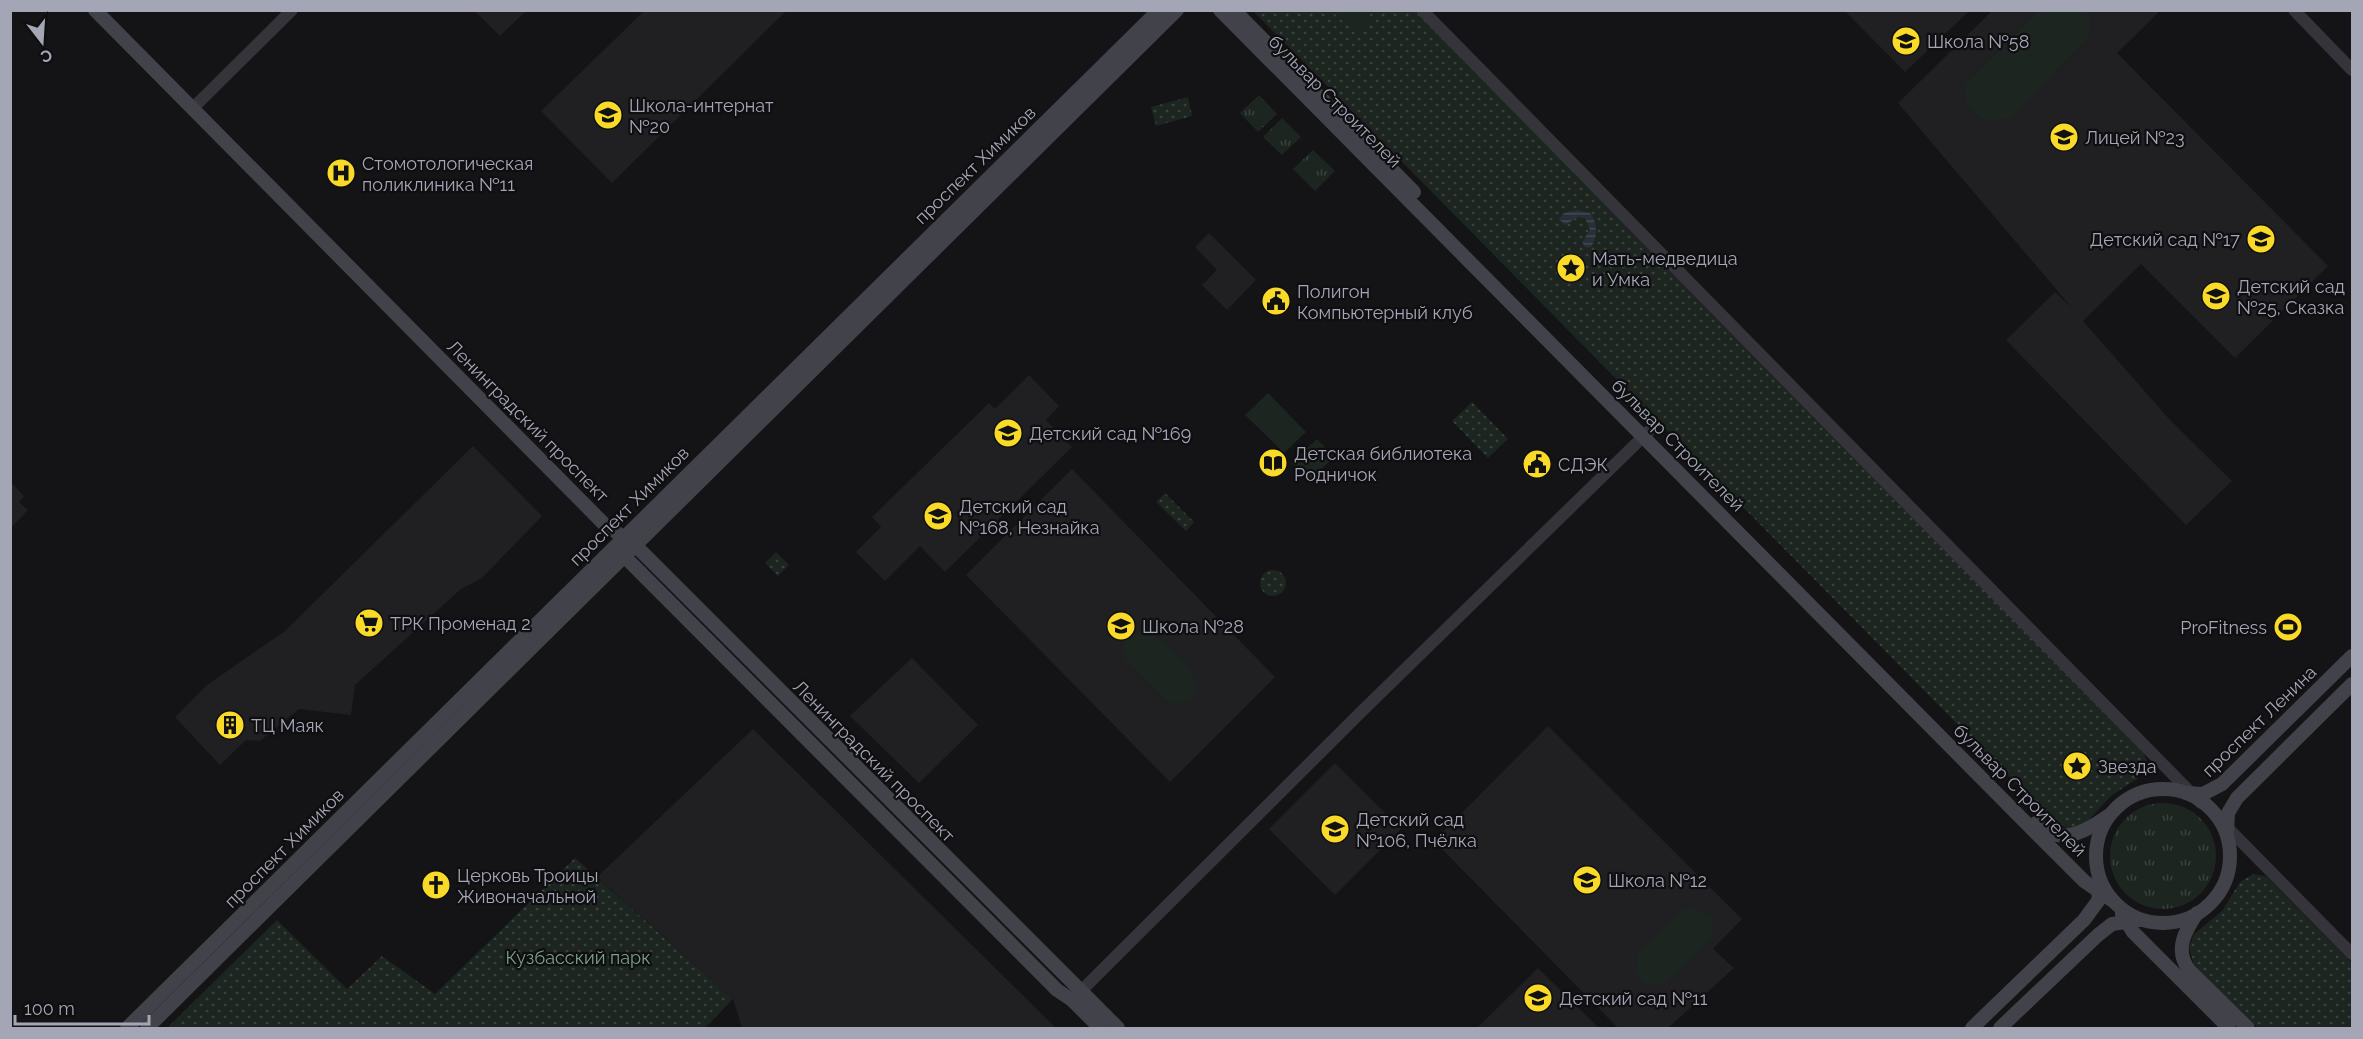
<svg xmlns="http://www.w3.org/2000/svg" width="2363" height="1039" viewBox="0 0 2363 1039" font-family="Raleway,sans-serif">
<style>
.built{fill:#201f22}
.grass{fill:url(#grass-tufts)}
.park{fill:url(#park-dots)}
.garden{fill:#1d2520}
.water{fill:url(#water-rules)}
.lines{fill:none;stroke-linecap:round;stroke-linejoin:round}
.tertiary{stroke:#34343a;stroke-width:12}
.secondary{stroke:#42424a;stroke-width:14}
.labels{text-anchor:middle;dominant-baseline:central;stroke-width:4.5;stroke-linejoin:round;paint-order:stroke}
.poi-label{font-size:18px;fill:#a4a6b6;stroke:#0f0e10;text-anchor:start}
.street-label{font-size:18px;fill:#a4a6b6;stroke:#0f0e10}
.park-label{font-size:18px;fill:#7aa284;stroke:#0f0e10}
</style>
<defs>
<pattern id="grass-tufts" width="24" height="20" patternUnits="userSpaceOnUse" patternTransform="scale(1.5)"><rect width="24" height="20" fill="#1d2520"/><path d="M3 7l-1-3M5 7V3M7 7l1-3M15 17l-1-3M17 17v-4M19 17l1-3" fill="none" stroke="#3b423e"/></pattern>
<pattern id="park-dots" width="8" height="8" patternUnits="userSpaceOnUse" patternTransform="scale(1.5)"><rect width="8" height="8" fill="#1d2520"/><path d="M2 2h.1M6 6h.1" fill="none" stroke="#3b423e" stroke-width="1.8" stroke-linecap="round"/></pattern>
<pattern id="water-rules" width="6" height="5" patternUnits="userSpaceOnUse" patternTransform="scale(1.5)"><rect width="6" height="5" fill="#292f39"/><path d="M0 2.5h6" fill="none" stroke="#454a53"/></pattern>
</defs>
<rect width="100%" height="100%" fill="#141315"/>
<g class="built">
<path d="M2156 10 2158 13 2117 53 2328 266 2235 358 2141 264 2083 321 2171 421 2232 481 2186 525 2006 340 2055 292 2072 308 1898 103 1992 11Z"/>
<path d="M475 11H526L500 36Z"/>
<path d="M644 11H786L612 183 541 111Z"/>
<path d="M1845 11H1969L1905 72Z"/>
<path d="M1209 233 1256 280 1227 310 1202 285 1217 270 1195 247Z"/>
<path d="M1029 375 1059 406 1046 420 1072 447 945 572 920 546 885 581 856 552 881 527 872 517 989 403 995 409Z"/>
<path d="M473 446 542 516 482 578 461 589 355 685 351 715 299 709 260 741 246 740 220 765 175 717 207 685 285 631Z"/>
<path d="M1072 469 1275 677 1170 782 966 575Z"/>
<path d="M11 482 24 496 19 502 28 510 11 528Z"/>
<path d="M912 658 978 725 919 783 850 716Z"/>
<path d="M1548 726 1742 919 1713 949 1734 968 1668 1028H1618L1434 841Z"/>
<path d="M753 729 1056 1028H742L733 999 597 877Z"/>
<path d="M1335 763 1401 829 1335 895 1269 829Z"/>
<path d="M1538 968 1599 1028H1477Z"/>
</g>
<g class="grass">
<path d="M1259 95 1277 114 1258 132 1240 113Z"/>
<path d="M1282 118 1301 137 1282 155 1263 137Z"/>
<path d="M1313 150 1335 171 1315 191 1293 169Z"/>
<circle cx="2163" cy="856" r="53"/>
</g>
<g class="park">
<path d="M1253 11H1415L2142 749 2147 761 2146 768 2137 779 2112 795 2084 825 2071 830 2054 822Z"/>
<path d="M1188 97 1192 116 1156 126 1151 107Z"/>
<path d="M1472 402 1508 439 1488 458 1452 421Z"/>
<path d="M1165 493 1194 522 1186 531 1156 502Z"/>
<path d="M776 552 789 565 778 576 765 563Z"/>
<circle cx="1273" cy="583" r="13"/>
<path d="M575 858 733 999 705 1028H167L277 920 347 989 382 956 435 994Z"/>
<path d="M2253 874 2265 876 2270 880 2352 963V1028H2258L2194 965 2189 947 2194 934 2222 911 2240 882Z"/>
</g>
<g class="garden">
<path d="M2086 10 2091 23 2088 38 2010 118 1987 121C1971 112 1962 102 1965 84L2039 11Z"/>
<path d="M1331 11H1370L1371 24 1359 34Z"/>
<path d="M1268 393 1306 432 1284 453 1245 415Z"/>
<path d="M1317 439 1334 457 1309 481 1291 463Z"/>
<path d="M1137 632C1143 632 1150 631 1155 635 1174 648 1229 703 1172 704L1166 700 1125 659 1123 650 1125 639Z"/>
<path d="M1693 908 1712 917 1714 932 1710 939C1695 954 1654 1010 1636 973L1637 955 1681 911Z"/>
</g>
<path class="water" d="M1577 210 1590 213C1598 223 1598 239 1590 248L1585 247 1582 242 1590 230 1585 218 1578 217 1565 225 1559 219 1564 213Z"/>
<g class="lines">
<g class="tertiary">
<path d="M1422 10 2201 803"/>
<path d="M2294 10 2352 70"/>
<path d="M192 109 292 10"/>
<path d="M2216 816 2352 954"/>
<path d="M1076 996 1359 714 1649 431"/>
</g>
<g class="secondary">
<path d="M95 10 604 524 635 545 1118 1028"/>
<path d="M1220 10 2039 836 2084 881 2113 901"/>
<path d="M1234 10 1414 192"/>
<path d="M618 550 1057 990 1072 1000 1100 1028"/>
<circle cx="2163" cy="856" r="67"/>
<path d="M2187 793 2203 794 2222 784 2352 656"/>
<path d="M2036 823C2060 847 2085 832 2108 816"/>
<path d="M2227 833 2228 813 2237 798 2352 684"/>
<path d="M2197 913C2185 931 2174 950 2189 970L2248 1028"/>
<path d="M2122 914 2133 932 2229 1028"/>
<path d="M127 1028 1159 10"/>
<path d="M147 1028 1177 10"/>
<path d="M1972 1028 2084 920 2098 901 2100 887"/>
<path d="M2000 1028 2098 935 2112 924 2139 920"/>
</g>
</g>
<defs>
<g id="school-disc" transform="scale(1.5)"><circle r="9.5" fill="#f9da28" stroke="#0f0e10"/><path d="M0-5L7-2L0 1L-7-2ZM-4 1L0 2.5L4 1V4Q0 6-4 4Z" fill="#111"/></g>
<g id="hospital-disc" transform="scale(1.5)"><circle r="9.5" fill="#f9da28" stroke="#0f0e10"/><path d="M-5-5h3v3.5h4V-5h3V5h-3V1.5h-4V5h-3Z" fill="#111"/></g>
<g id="sight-disc" transform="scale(1.5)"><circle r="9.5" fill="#f9da28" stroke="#0f0e10"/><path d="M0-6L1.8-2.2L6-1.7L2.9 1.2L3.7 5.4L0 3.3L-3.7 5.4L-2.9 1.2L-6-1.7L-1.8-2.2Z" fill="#111"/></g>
<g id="civic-disc" transform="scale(1.5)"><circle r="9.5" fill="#f9da28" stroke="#0f0e10"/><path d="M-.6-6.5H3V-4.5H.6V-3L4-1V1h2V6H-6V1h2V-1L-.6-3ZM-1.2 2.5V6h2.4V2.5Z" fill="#111"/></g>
<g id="library-disc" transform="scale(1.5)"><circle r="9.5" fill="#f9da28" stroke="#0f0e10"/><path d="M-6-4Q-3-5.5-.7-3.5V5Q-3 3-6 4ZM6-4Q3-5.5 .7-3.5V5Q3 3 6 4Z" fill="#111"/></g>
<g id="supermarket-disc" transform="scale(1.5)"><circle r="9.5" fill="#f9da28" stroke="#0f0e10"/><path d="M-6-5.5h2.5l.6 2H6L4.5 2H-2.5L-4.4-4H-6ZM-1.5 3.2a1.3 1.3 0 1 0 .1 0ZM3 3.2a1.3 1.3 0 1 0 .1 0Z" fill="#111"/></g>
<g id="stadium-disc" transform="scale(1.5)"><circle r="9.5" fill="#f9da28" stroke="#0f0e10"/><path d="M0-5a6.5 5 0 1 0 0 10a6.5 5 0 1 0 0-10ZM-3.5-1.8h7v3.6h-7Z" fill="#111"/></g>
<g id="building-disc" transform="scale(1.5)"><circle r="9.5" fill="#f9da28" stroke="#0f0e10"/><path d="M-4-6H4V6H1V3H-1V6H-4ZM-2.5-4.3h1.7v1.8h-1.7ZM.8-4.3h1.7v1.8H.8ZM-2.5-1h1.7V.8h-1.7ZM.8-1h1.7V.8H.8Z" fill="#111"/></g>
<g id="church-disc" transform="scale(1.5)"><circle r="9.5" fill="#f9da28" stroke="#0f0e10"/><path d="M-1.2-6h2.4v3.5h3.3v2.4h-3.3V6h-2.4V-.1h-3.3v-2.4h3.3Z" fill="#111"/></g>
</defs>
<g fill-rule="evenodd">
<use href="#school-disc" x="1906" y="41"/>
<use href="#school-disc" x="608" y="115"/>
<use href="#school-disc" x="2064" y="137"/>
<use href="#hospital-disc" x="341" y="173"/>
<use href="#school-disc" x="2261" y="239"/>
<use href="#sight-disc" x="1571" y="268"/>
<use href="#school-disc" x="2216" y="296"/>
<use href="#civic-disc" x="1276" y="301"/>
<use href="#school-disc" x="1008" y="433"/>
<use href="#library-disc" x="1273" y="463"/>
<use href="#civic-disc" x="1537" y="464"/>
<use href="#school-disc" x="938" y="516"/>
<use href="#supermarket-disc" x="369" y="623"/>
<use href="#school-disc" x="1121" y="626"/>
<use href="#stadium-disc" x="2288" y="627"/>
<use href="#building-disc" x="230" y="725"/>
<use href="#sight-disc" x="2077" y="766"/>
<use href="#school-disc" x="1335" y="829"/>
<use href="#school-disc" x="1587" y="880"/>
<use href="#church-disc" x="436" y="885"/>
<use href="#school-disc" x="1538" y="998"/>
</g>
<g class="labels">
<g class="poi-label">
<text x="1927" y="41">Школа №58</text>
<text x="629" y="105">Школа-интернат<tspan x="629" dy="21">№20</tspan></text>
<text x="2085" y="137">Лицей №23</text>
<text x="362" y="163">Стомотологическая<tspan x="362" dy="21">поликлиника №11</tspan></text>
<text x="2240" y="239" text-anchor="end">Детский сад №17</text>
<text x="1592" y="258">Мать-медведица<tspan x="1592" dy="21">и Умка</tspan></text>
<text x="2237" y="286">Детский сад<tspan x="2237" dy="21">№25, Сказка</tspan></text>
<text x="1297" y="291">Полигон<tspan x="1297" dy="21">Компьютерный клуб</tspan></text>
<text x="1029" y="433">Детский сад №169</text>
<text x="1294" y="453">Детская библиотека<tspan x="1294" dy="21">Родничок</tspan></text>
<text x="1558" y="464">СДЭК</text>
<text x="959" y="506">Детский сад<tspan x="959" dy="21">№168, Незнайка</tspan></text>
<text x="390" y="623">ТРК Променад 2</text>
<text x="1142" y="626">Школа №28</text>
<text x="2267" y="627" text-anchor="end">ProFitness</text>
<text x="251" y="725">ТЦ Маяк</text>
<text x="2098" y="766">Звезда</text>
<text x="1356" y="819">Детский сад<tspan x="1356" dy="21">№106, Пчёлка</tspan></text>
<text x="457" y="875">Церковь Троицы<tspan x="457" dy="21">Живоначальной</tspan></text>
<text x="1608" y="880">Школа №12</text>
<text x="1559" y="998">Детский сад №11</text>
</g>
<g class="street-label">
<text transform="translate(1335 101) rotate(45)">бульвар Строителей</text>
<text transform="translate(975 165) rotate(-44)">проспект Химиков</text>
<text transform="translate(528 421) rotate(45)">Ленинградский проспект</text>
<text transform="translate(1678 445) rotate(45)">бульвар Строителей</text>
<text transform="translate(629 506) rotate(-45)">проспект Химиков</text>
<text transform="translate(2259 721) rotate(-44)">проспект Ленина</text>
<text transform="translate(874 761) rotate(45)">Ленинградский проспект</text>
<text transform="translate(2020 790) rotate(45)">бульвар Строителей</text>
<text transform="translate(284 848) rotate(-45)">проспект Химиков</text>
</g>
<g class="park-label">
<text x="578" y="957">Кузбасский парк</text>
</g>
</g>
<rect width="2363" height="1039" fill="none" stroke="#a4a6b6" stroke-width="24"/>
<g transform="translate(42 42) rotate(163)" stroke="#0f0e10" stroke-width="4.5" paint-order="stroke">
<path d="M0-4.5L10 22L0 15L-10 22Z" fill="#a4a6b6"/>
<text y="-9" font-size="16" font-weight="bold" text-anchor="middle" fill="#a4a6b6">С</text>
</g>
<path d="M15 1015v9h134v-9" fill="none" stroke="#a4a6b6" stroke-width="3"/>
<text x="24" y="1015" font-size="18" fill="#a4a6b6" stroke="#0f0e10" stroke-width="4.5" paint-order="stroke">100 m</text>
</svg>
